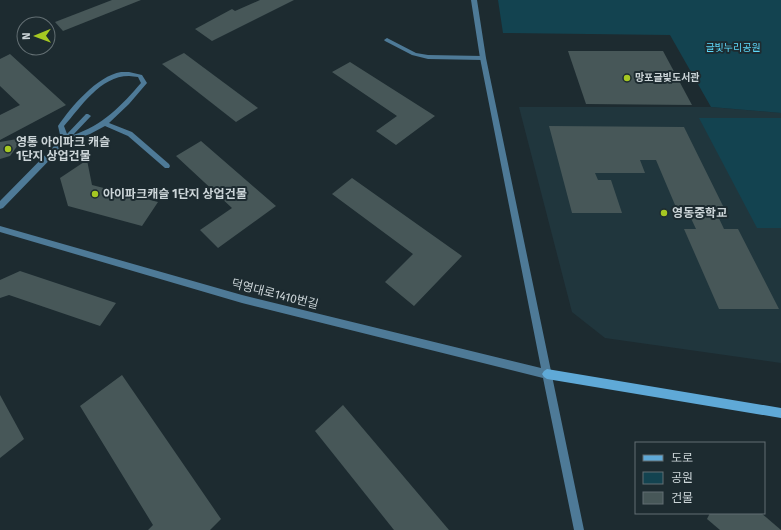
<svg xmlns="http://www.w3.org/2000/svg" width="781" height="530" viewBox="0 0 781 530" font-family="'Fira Sans','Noto Sans KR',sans-serif">
<style>
.built{fill:#20363d}
.green{fill:#134350}
.building{fill:#475758}
.lines{fill:none;stroke-linecap:round;stroke-linejoin:round}
.lane{fill:#4e7a97;fill-rule:evenodd}
.street{fill:#4e7a97;fill-rule:evenodd}
.secondary{fill:#5fa9d7;fill-rule:evenodd}
.poi-dot{fill:#a6c822;stroke:#1d2b30;stroke-width:1.5}
.labels{text-anchor:middle;dominant-baseline:central;stroke-width:4;stroke-linejoin:round;paint-order:stroke}
.far-park-label{font-size:10px;fill:#5ed9fa;stroke:#1d2b30}
.far-poi-label{font-size:10px;font-weight:bold;fill:#ccd5d8;stroke:#1d2b30;text-anchor:start}
.poi-label{font-size:12px;font-weight:bold;fill:#ccd5d8;stroke:#1d2b30;text-anchor:start}
.street-label{font-size:12px;fill:#ccd5d8;stroke:#1d2b30}
</style>
<rect width="100%" height="100%" fill="#1d2b30"/>
<path class="built" d="M519 107H711L781 113V363L605 338 572 312Z"/>
<g class="green">
<path d="M498 0H781V113L711 107 670 35 503 33Z"/>
<path d="M699 118H781V228H757Z"/>
</g>
<g class="building">
<path d="M112 0H141L63 31 55 22Z"/>
<path d="M260 0H294L212 41 195 29 232 9 235 11Z"/>
<path d="M568 51H663L692 105 586 104Z"/>
<path d="M184 53 258 108 236 122 162 64Z"/>
<path d="M10 54 66 105 0 140V115L20 105 0 86V59Z"/>
<path d="M350 62 435 116 396 145 376 131 397 116 332 72Z"/>
<path d="M549 126 684 127 726 212H716L724 229H738L779 309H719L684 229H696L688 212H678L656 160H640L645 173H595L598 180H611L622 213H572Z"/>
<path d="M23 138 10 156 0 159V142Z"/>
<path d="M201 141 276 206 218 248 200 230 232 208 176 156Z"/>
<path d="M87 160 92 185 158 202 142 226 68 206 60 178Z"/>
<path d="M352 178 462 256 414 306 385 282 413 254 332 194Z"/>
<path d="M20 271 116 303 100 326 9 295 0 298V280Z"/>
<path d="M122 375 221 519 210 530H148L153 525 80 406Z"/>
<path d="M0 395 24 439 0 458Z"/>
<path d="M343 405 449 530H394L315 431Z"/>
<path d="M710 513H761L781 530H720L707 519Z"/>
</g>
<g class="lines">
<g class="lane">
<path d="M387 38 416 53 428 55 483 56 486 58 483 60 428 59 412 55 385 41 384 40Z"/>
<path d="M121 72H129L142 75 147 83 129 104 109 123 132 132 169 164 170 166 169 168H165L128 136 105 126 90 134 67 142 3 208 0 209V201L61 139 58 126C71 107 97 76 121 72ZM129 76 138 77 141 83C122 105 102 126 73 135L91 116 88 114H86L67 134 64 126C81 107 100 76 129 76Z"/>
</g>
<path class="street" d="M471 0H477L486 58 584 530H574L543 378 242 303 0 232V226L242 295 541 368 480 58Z"/>
<path class="secondary" d="M547 369 781 408V418L547 379 544 377 542 374 544 371Z"/>
</g>
<g class="poi-dot">
<circle cx="627" cy="78" r="4"/>
<circle cx="8" cy="149" r="4"/>
<circle cx="95" cy="194" r="4"/>
<circle cx="664" cy="213" r="4"/>
</g>
<g class="labels">
<g class="far-park-label">
<text x="733" y="48">글빛누리공원</text>
</g>
<g class="far-poi-label">
<text x="635" y="78">망포글빛도서관</text>
</g>
<g class="poi-label">
<text x="16" y="142">영통 아이파크 캐슬<tspan x="16" dy="14">1단지 상업건물</tspan></text>
<text x="103" y="194">아이파크캐슬 1단지 상업건물</text>
<text x="672" y="213">영동중학교</text>
</g>
<g class="street-label">
<text transform="translate(275 294) rotate(14)">덕영대로1410번길</text>
</g>
</g>
<rect x="635" y="442" width="130" height="72" fill="#1d2b30" stroke="#636f73"/>
<rect x="643" y="455" width="20" height="6" fill="#5fa9d7" stroke="#636f73"/>
<text x="671" y="462" font-size="12" fill="#ccd5d8">도로</text>
<rect x="643" y="472" width="20" height="12" fill="#134350" stroke="#636f73"/>
<text x="671" y="482" font-size="12" fill="#ccd5d8">공원</text>
<rect x="643" y="492" width="20" height="12" fill="#475758" stroke="#636f73"/>
<text x="671" y="502" font-size="12" fill="#ccd5d8">건물</text>
<g transform="translate(36 36) rotate(269)"><circle r="19" fill="#1d2b30" stroke="#636f73"/>
<path d="M0-3L7 15L0 10L-7 15Z" fill="#a6c822"/>
<text y="-6" font-size="11" font-weight="bold" text-anchor="middle" fill="#ccd5d8">N</text>
</g>
</svg>
